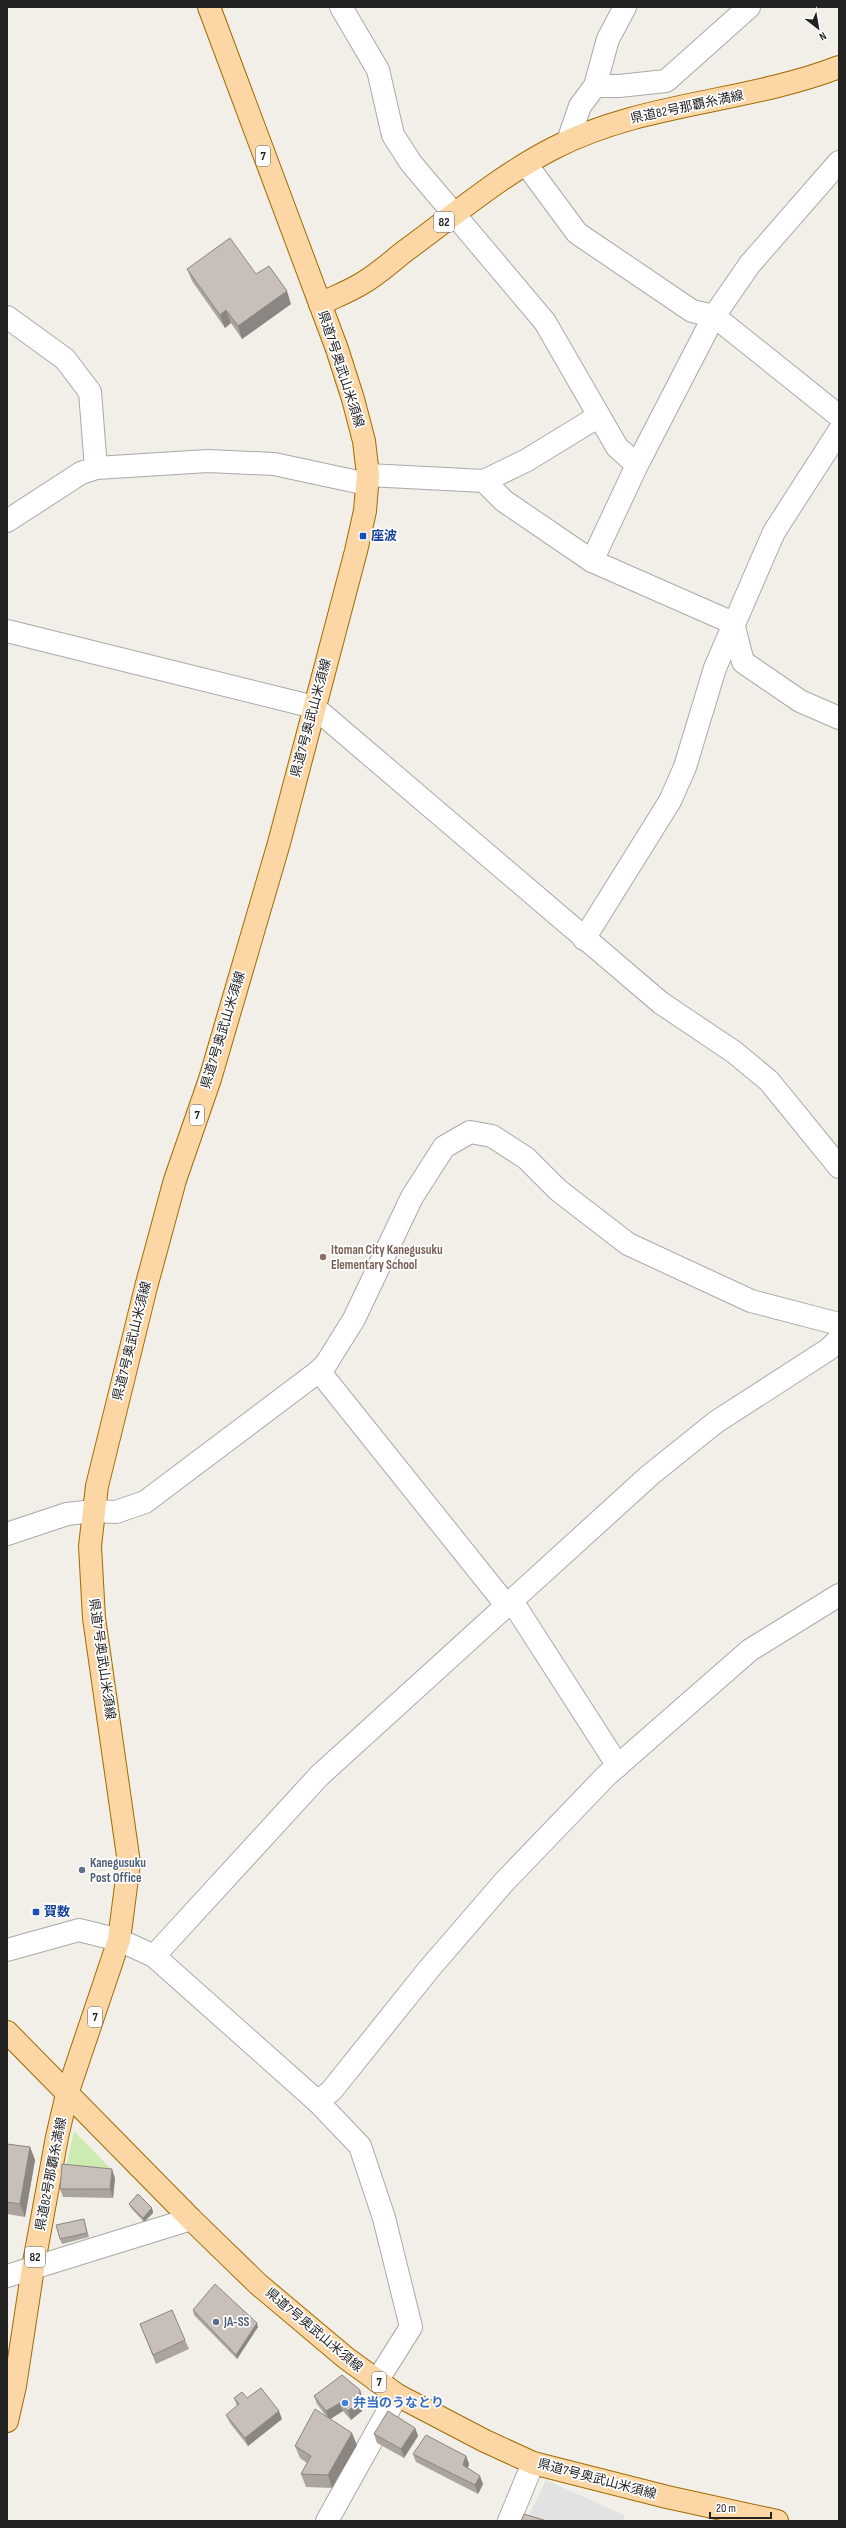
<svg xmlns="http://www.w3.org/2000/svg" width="846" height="2528" viewBox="0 0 846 2528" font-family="'Sofia Sans Condensed','Noto Sans JP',sans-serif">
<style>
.grass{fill:#cdebb0}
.parking{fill:#e2e2e2}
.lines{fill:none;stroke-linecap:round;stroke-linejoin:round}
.minor-casing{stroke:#a9a9a9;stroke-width:24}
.tertiary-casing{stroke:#a9a9a9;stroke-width:24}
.primary-casing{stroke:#a06b00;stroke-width:24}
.minor{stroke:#fff;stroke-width:22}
.tertiary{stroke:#fff;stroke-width:22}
.primary{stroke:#fcd6a4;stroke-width:22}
.wall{fill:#aba49e}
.shaded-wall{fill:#8b8681}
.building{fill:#c7bfb8;stroke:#8b8681}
.transit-dot{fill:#1a4fb4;stroke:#fff;stroke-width:1.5}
.education-dot{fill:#8d6e63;stroke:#fff;stroke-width:1.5}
.service-dot{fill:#5c6f8a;stroke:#fff;stroke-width:1.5}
.shop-dot{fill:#3f7fe0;stroke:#fff;stroke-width:1.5}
.labels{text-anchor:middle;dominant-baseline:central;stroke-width:3.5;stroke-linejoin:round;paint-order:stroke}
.shield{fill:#fff;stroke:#646464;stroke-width:1}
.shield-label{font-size:12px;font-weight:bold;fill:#222}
.street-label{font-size:13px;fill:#222;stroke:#fff}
.transit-label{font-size:13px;font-weight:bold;fill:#164399;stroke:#fff;text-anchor:start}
.education-label{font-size:13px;font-weight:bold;fill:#785e54;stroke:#fff;text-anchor:start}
.service-label{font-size:13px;font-weight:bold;fill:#4e5e75;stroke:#fff;text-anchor:start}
.shop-label{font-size:13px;font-weight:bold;fill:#366cbe;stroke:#fff;text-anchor:start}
</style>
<rect width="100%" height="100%" fill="#f2efe9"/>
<path class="grass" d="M74 2131 111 2169 66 2167Z"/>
<path class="parking" d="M546 2480 624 2515V2521H526Z"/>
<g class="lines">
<g class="minor-casing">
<g id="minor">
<path d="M341 7 378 70 393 135 411 163 545 322 617 447 637 465"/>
<path d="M595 86H619L666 81 749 7"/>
<path d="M568 141 580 106 595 86 608 39 625 7"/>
<path d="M526 164 577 233 692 311 714 316 839 416"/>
<path d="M7 317 65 359 90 392 96 468"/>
<path d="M368 475 484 481 527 460 599 416"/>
<path d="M484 481 504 501 592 561 733 623"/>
<path d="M7 521 81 473 96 468 208 461 274 464 367 484"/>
<path d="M592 561 637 465 714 316 750 264 839 162"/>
<path d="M733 623 743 662 800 701 839 718"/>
<path d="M584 939 670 801 685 767 715 668 774 532 839 431"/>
<path d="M319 1371 507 1606"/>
<path d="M7 1534 67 1514 93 1511 116 1512 145 1502 319 1371 326 1364 354 1319 412 1197 444 1147 470 1132 492 1136 526 1158 558 1190 628 1244 751 1301 839 1324"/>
<path d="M512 1601 618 1766"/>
<path d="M119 1940 154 1956 318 2102 360 2146 384 2218 411 2327 377 2381"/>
<path d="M154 1956 319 1776 650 1475 716 1422 829 1349 839 1339"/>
<path d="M318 2102 332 2090 429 1969 505 1881 607 1775 750 1650 839 1595"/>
<path d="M7 2276 191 2219"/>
<path d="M327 2521 397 2395"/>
<path d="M509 2521 533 2463"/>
</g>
</g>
<g class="tertiary-casing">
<g id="tertiary">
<path d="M7 631 314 707 661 1003 734 1052 769 1081 839 1167"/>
<path d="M7 1950 79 1930 119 1940"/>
</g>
</g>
<g class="primary-casing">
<g id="primary">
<path d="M320 304C334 297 348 292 361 284 377 275 391 262 405 251 453 216 501 175 554 148 643 102 746 103 839 67"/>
<path d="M7 2032 191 2219 258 2284 346 2358 397 2395 485 2441 533 2463 667 2497 777 2521"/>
<path d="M7 2421 15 2386 33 2268 57 2137 67 2094 119 1940 129 1863 94 1618 90 1546 97 1486 146 1287 175 1180 210 1079 279 843 356 551 365 511 368 475 364 441 353 399 337 349 209 7"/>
</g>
</g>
<use href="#minor" class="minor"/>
<use href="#tertiary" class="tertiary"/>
<use href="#primary" class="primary"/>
</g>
<g class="wall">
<path d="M187 269 256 274 291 304 242 339 231 323 225 328 192 281Z"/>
<path d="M7 2144 30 2147 35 2160 25 2217 7 2214Z"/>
<path d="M115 2178 113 2198 63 2197 60 2189Z"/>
<path d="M129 2204 152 2208 153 2213 144 2222 131 2208Z"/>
<path d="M85 2223 89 2237 62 2244 60 2239Z"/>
<path d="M193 2310 258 2327 237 2359 194 2315Z"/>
<path d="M140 2324 185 2340 189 2349 156 2364Z"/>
<path d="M314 2396 363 2399 362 2411 351 2420 343 2411 330 2419 357 2445 332 2488 306 2487 301 2474 307 2463 300 2458 295 2446 326 2416 317 2404Z"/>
<path d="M234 2398H247L282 2419 248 2446 230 2423 226 2415 237 2406Z"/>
<path d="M415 2428 418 2436 404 2458 377 2443 374 2434Z"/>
<path d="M413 2454 466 2456 469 2464 468 2468 483 2484 478 2494 416 2462Z"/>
</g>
<g class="shaded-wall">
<path d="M287 291 291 304 242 339 238 326Z"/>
<path d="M226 310 231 323 225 328 220 315Z"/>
<path d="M30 2147 35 2160 25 2217 20 2204Z"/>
<path d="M112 2169 115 2178 113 2198 110 2189Z"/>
<path d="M152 2208 153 2213 144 2222 143 2218Z"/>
<path d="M257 2323 258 2327 237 2359 236 2355Z"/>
<path d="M360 2390 363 2399 362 2411 351 2420 348 2411Z"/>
<path d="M340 2403 343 2411 329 2420 326 2411Z"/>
<path d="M279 2411 282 2419 248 2446 245 2438Z"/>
<path d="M415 2428 418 2436 404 2458 401 2449Z"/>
<path d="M352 2433 357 2445 332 2488 328 2475Z"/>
<path d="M466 2456 469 2464 466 2474 463 2465Z"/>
<path d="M480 2476 483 2484 478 2494 475 2485Z"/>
</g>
<g class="building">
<path d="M230 238 256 274 269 266 287 291 238 326 226 310 220 315 187 269Z"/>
<path d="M7 2144 30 2147 20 2204 7 2202Z"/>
<path d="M62 2164 112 2169 110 2189H60Z"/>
<path d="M138 2194 152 2208 143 2218 129 2204Z"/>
<path d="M84 2219 87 2233 60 2239 56 2225Z"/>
<path d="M215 2284 257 2323 236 2355 193 2310Z"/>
<path d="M172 2310 185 2340 153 2355 140 2324Z"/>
<path d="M342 2375 360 2390 359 2402 348 2411 340 2403 326 2411 314 2396Z"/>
<path d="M261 2388 279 2411 245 2438 226 2415 239 2404 234 2398 242 2392 247 2398Z"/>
<path d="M315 2409 352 2433 328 2475 301 2474 311 2456 295 2446Z"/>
<path d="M388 2411 415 2428 401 2449 374 2434Z"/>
<path d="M426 2435 466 2456 463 2465 480 2476 475 2485 413 2454Z"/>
<path d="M524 2514 547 2521H521Z"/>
</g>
<g class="transit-dot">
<rect x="359" y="532" width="8" height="8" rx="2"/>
<rect x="32" y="1908" width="8" height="8" rx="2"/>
</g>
<circle class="education-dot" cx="323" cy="1257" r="4"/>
<g class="service-dot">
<circle cx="82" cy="1870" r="4"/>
<circle cx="216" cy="2322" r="4"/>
</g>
<circle class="shop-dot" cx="345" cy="2403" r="4"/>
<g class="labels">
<g class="shield">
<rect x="256" y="146" width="14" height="20" rx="3"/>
<rect x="434" y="212" width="20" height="20" rx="3"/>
<rect x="190" y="1105" width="14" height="20" rx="3"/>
<rect x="88" y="2007" width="14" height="20" rx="3"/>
<rect x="25" y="2247" width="20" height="20" rx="3"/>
<rect x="372" y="2372" width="14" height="20" rx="3"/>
</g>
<g class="shield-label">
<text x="263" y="156">7</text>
<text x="444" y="222">82</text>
<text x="197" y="1115">7</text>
<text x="95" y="2017">7</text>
<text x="35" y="2257">82</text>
<text x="379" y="2382">7</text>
</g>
<g class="street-label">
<text transform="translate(687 107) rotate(-12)">県道82号那覇糸満線</text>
<text transform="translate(341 369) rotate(72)">県道7号奥武山米須線</text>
<text transform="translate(311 718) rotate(-75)">県道7号奥武山米須線</text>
<text transform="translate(223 1030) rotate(-73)">県道7号奥武山米須線</text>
<text transform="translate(132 1341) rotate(-76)">県道7号奥武山米須線</text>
<text transform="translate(102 1659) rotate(82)">県道7号奥武山米須線</text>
<text transform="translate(51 2174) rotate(-79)">県道82号那覇糸満線</text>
<text transform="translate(314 2330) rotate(40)">県道7号奥武山米須線</text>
<text transform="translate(597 2479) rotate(15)">県道7号奥武山米須線</text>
</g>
<g class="transit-label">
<text x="371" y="536">座波</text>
<text x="44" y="1912">賀数</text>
</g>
<g class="education-label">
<text x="331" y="1250">Itoman City Kanegusuku<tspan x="331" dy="15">Elementary School</tspan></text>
</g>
<g class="service-label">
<text x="90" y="1863">Kanegusuku<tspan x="90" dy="15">Post Office</tspan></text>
<text x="224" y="2322">JA-SS</text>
</g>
<g class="shop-label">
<text x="353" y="2403">弁当のうなとり</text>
</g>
</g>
<rect width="846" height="2528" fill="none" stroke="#222222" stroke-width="16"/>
<g transform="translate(818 28) rotate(149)" stroke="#ffffff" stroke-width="3" paint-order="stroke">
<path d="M0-3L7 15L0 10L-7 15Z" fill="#222222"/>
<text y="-6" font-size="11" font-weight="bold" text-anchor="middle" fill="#222222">N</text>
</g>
<path d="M710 2512v6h61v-6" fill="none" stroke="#222222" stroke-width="2"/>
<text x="716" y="2512" font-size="12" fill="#222222" stroke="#ffffff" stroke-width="3" paint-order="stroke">20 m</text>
</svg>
